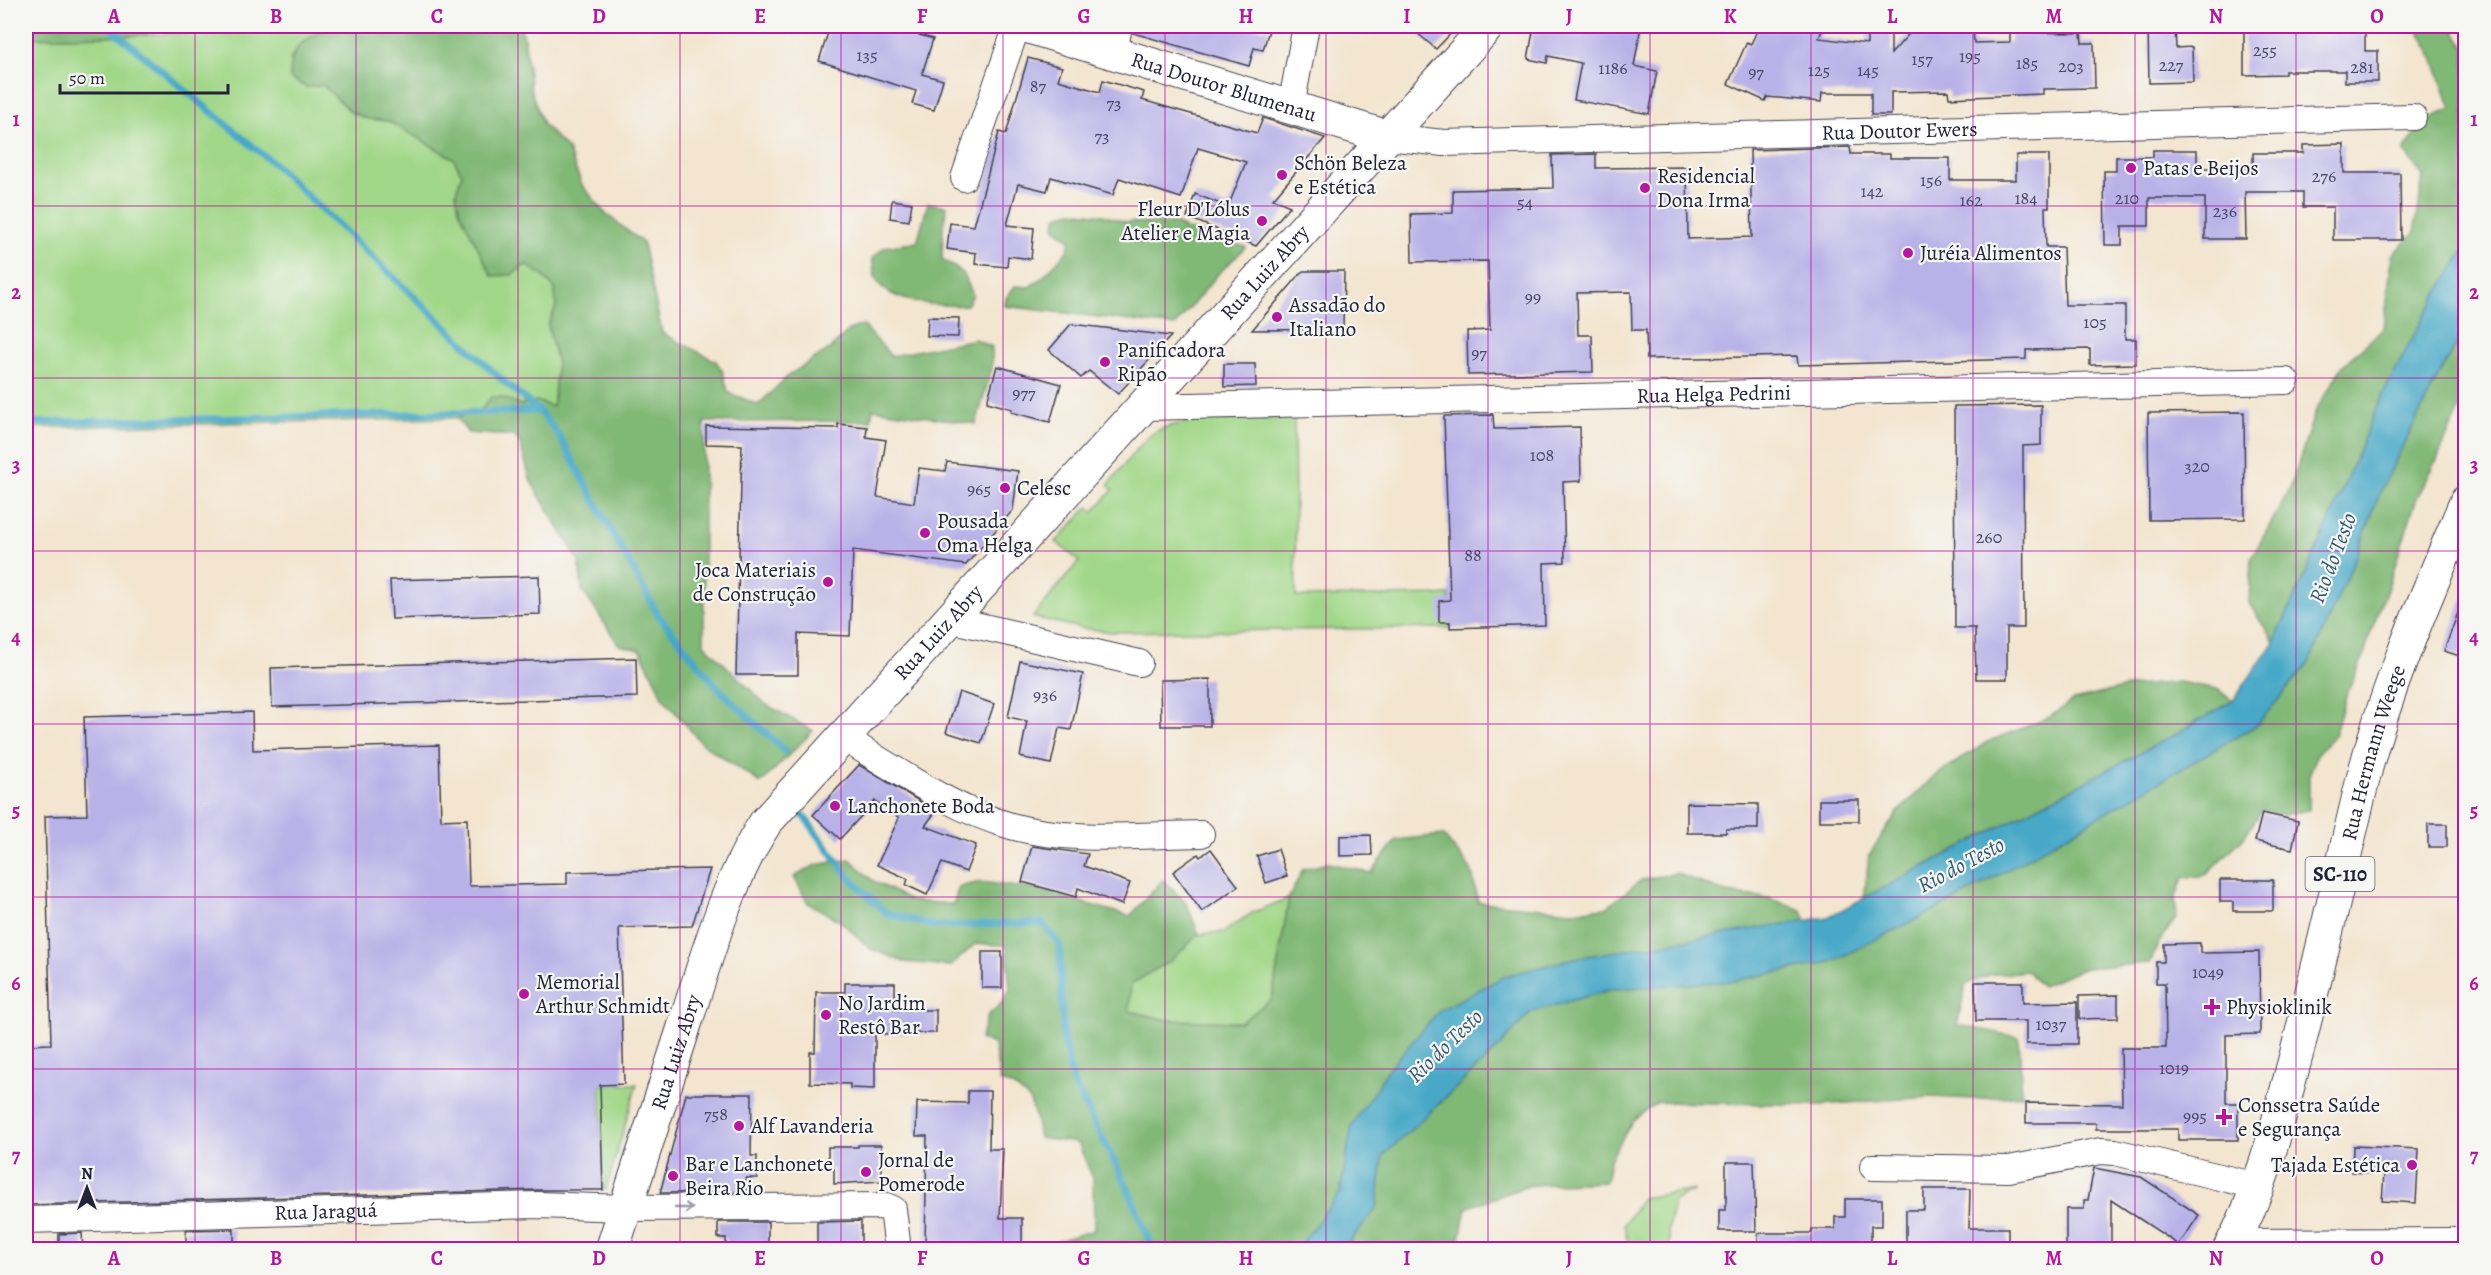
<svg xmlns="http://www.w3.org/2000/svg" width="2491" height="1275" viewBox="0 0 2491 1275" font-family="Alegreya,serif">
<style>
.green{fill:#a1d788;stroke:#627c62;stroke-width:1.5}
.forest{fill:#80b874;stroke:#516d58;stroke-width:1.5}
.water{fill:#47a8c7;stroke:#346581;stroke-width:1.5}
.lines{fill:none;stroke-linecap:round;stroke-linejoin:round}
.stream{stroke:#47a8c7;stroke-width:7}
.building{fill:#b9b2e8}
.street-casing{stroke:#413f51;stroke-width:28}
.secondary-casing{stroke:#413f51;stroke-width:35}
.primary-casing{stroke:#413f51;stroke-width:35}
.street{stroke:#fff;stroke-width:26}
.secondary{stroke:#fff;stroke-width:33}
.primary{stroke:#fff;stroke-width:33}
.oneway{stroke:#9c9ca7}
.grid{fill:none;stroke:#b5179e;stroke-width:1.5;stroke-opacity:0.55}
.poi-dot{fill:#b5179e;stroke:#f6f6f2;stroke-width:2}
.labels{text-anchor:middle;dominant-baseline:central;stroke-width:4.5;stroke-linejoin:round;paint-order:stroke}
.number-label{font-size:18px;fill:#484666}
.shield{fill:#f6f6f2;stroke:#626272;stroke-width:1.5}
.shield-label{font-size:20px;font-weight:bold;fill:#22223b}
.street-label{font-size:21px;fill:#22223b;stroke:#f6f6f2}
.poi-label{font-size:21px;fill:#22223b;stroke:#f6f6f2;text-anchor:start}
.water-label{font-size:22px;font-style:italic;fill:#315873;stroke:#f6f6f2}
.neatline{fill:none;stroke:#b5179e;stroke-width:2}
.grid-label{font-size:20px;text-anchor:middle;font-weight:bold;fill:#b5179e}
</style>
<rect width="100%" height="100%" fill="#f6f6f2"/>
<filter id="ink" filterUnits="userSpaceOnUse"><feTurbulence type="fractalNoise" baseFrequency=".0167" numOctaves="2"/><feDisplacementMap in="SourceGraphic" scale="12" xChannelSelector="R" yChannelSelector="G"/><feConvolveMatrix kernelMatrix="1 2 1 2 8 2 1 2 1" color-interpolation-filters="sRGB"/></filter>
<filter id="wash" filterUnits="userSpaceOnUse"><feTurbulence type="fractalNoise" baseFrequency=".008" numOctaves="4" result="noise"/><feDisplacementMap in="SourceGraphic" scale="24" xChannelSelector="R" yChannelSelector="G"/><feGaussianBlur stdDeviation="1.35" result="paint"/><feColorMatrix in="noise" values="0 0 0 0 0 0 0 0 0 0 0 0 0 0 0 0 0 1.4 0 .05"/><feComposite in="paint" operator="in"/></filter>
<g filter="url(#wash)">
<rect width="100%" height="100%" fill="#f3e5cf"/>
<g class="green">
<path d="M323 29 300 44 290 59 306 87 323 85 351 112 368 119 388 121 453 158 462 174 456 192 511 275 526 264 541 274 555 289 556 307 548 325 557 363 553 408 537 401 520 405 501 397 481 410 457 418 26 428V38Z"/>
<path d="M1294 419 1296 597 1449 595 1450 628 1112 632 1080 628 1033 617 1079 561 1056 542 1088 507 1093 512 1113 490 1108 485C1122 469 1135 448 1151 435 1178 414 1259 420 1294 419Z"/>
<path d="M1289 898 1272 999 1241 1022 1167 1020 1129 1011 1130 984 1170 961 1199 934 1224 932 1252 913Z"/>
<path d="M637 1084 606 1190H603L600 1085Z"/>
<path d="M1695 1190 1674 1201 1668 1229 1671 1249H1629L1624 1225 1642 1198Z"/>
</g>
<g class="forest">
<path d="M26 26H143L147 35 26 38Z"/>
<path d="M328 26H520L524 37 531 91 543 124 568 150 582 185 605 213 643 243 662 333 716 361 723 372 728 392 758 405 789 375 831 348 849 330 863 325 891 356 975 339 992 347V368L976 424 873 409 871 421 704 422V644L765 704 813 731 761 783 702 744 664 699 640 650 619 645 582 590 579 561 531 482 520 443 515 436 468 433 457 418 481 410 491 397H501L520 405 537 401 553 407 557 363 548 325 556 307 555 289 541 274 526 265 511 275 492 276 459 210 456 192 462 174 453 158 388 121 368 119 351 112 323 85 306 87 290 78C290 45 303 42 328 26Z"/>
<path d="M2415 26H2452L2465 48V249L2423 318 2378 404 2326 529 2274 642 2249 603 2251 559 2290 489 2315 412 2343 365 2384 328 2392 255 2415 232 2423 176 2403 151 2426 120 2451 109 2431 52Z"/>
<path d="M928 203 947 206 943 228 942 259 963 273 973 295 967 305C942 307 892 304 877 281 873 276 874 265 872 258L885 247 917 242Z"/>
<path d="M1071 211 1103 215 1126 222 1177 224 1185 229 1246 247 1219 273 1175 326 1005 306 1006 298 1015 286 1029 287 1044 276 1068 250 1070 240 1055 229 1056 217Z"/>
<path d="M2465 331V395L2437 460 2416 500 2388 587 2371 631 2363 658 2347 692 2334 736 2318 753 2309 775V810L2284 815 2262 810 2244 837 2206 875 2183 878 2175 899 2177 917 2160 940 2150 963 2085 968 2042 986 2027 971 1989 975 1966 984 1957 1025 2019 1037 2022 1095 1976 1099 1929 1097 1819 1105 1658 1102 1633 1120 1610 1160 1606 1182 1531 1185 1466 1208 1458 1249 1343 1250 1377 1208 1383 1156 1493 1053 1531 1012 1613 989 1733 981 1831 962 1957 899 2257 725 2355 559 2381 490 2442 369Z"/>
<path d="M2179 682 2217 689 2233 701 2176 734 1864 898 1869 855 1897 813 1933 777 1987 742 2048 718 2074 700 2127 687Z"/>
<path d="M1443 835 1471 869 1478 902 1572 911 1606 908 1641 880 1676 873 1727 893 1768 898 1802 910 1806 921 1575 958 1352 1125 1340 1193 1297 1249 1051 1250 1054 1242 1094 1230 1093 1179 1078 1143 1039 1138C1033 1106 1034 1093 1000 1081L994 1044 980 1039 988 1015 1001 1004 1010 989 1006 945 975 944 951 966 904 962 871 949 840 921 808 903 794 877 816 865 850 859 872 880 911 901 953 904 959 887 981 882 1034 889 1130 916 1163 880 1186 903 1199 934 1170 961 1131 984 1129 1011 1167 1020 1241 1022 1272 999 1289 898 1303 869 1329 863 1371 873 1396 840Z"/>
</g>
<path class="water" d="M2465 249V331L2442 369 2381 490 2355 559 2309 663 2257 725 1957 899 1831 962 1733 981 1613 989 1531 1012 1493 1053 1383 1156 1377 1208 1343 1249H1297L1340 1193 1352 1125 1390 1067 1440 1010 1505 976 1575 958 1828 917 2176 734 2233 701 2274 642 2326 529 2378 404 2423 318Z"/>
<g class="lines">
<g class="stream">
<path d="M108 26 274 164 501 379 539 411 558 434 658 615 719 689 785 751"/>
<path d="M26 423 539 411"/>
<path d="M803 815 850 878 886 913 934 926 1042 923 1060 945 1063 1036 1073 1082 1127 1186 1153 1250"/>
</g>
</g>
<g id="blocks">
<g class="building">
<path d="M830 26H900L899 29 933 39 922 74 943 80 934 110 912 104 916 91 819 61Z"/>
<path d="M1134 26H1252L1269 30 1263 50 1254 48 1249 66 1133 33Z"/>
<path d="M1409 26H1458L1436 49Z"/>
<path d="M1534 26H1641L1634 66 1657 71 1649 114 1574 100 1581 63 1548 56 1547 63 1528 59Z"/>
<path d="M1759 26H1824L1819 38 1867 44V26H1891V54L1916 26H1973L1974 43 2010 42V32L2081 33 2082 43H2094L2095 88 2043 89V94L1949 98 1948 91 1891 92V115H1871V93H1822L1821 102 1767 97 1765 101 1728 84 1747 42 1751 44Z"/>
<path d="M2148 26H2175L2176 48 2192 47 2193 82 2149 83Z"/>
<path d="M2244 26H2365V51H2378V82H2345V71H2285V74L2244 75Z"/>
<path d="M1028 58 1062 67 1058 80 1100 92 1103 80 1144 92 1142 100 1257 133 1263 118 1325 138 1273 199 1290 206 1256 246 1187 217 1195 194 1228 207 1246 162 1198 148 1181 198 1119 178 1113 195 1051 177 1047 191 1018 184 1007 225 1034 228 1031 259 1008 256 1007 267 975 264 976 253 947 249 950 223 974 226 999 132 1006 134Z"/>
<path d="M2344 144V173H2400L2401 240H2333V207H2303V192H2245L2246 239H2205V198H2149V226H2122V245H2105L2104 171H2116V157H2153V150H2197V168H2253V153H2303V145Z"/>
<path d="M1850 147 1851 154H1890V158H1950V180H2016V155H2049V207H2045L2046 247H2063L2065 305H2125V339H2136V364L2090 365V349L2026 350V359L1798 365 1797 356 1647 359 1646 330H1632L1631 292 1577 293 1578 335H1592L1593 372 1468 375 1467 331 1490 330 1488 261 1412 262 1411 214 1453 213V190L1553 188 1552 155 1596 154V168L1687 167 1688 239 1752 237 1750 150Z"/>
<path d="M892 200 912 203 909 221 890 218Z"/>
<path d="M1303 271H1344L1343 329 1252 330Z"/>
<path d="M928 317 959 318 958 337 927 336Z"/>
<path d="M1071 324 1122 330 1171 336 1118 394 1089 371 1081 378 1049 350Z"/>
<path d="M1224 364H1255L1256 386 1224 387Z"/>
<path d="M997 366 1061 384 1050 422 1011 412 1012 409 987 402Z"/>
<path d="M2041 405V445L2023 446 2024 628H2007V679H1976L1975 628H1955L1954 406Z"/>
<path d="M2244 412 2245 519 2149 520 2148 413Z"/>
<path d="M1493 415 1494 429 1580 427 1581 481 1563 482 1565 562 1544 563 1545 625 1450 628V622H1439V601L1450 600 1444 416Z"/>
<path d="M838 424 867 427 866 437 886 440 877 497 914 503 919 468 945 471 947 462 1018 471 1013 510 966 565 853 550 850 636 798 634V675H736L742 445 706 444V426L838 428Z"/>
<path d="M539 576 540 614 392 619 390 580Z"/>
<path d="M2463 599H2466V658L2444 651Z"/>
<path d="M636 658 637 697 272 707 271 668Z"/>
<path d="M1020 661 1083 674 1071 730 1059 728 1051 764 1020 757 1027 721 1008 717Z"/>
<path d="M1210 679V726H1161L1160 680Z"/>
<path d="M959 692 994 704 981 743 946 732Z"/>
<path d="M252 712 253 750 439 745 441 820 467 819 469 886 567 884V872L710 869 692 926 619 928 624 1084 600 1085 603 1190H538L26 1205V1045L51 1044 45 816 87 815 84 717Z"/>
<path d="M859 765 936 811 925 826 976 845 966 872 942 863 927 895 906 885 908 879 877 865 899 818 875 801 840 839 813 815Z"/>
<rect x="1819" y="800" width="40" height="21"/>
<path d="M1687 803 1758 804V829H1726V833H1687Z"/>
<path d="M2262 813 2298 821 2292 849 2255 841Z"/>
<rect x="2428" y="824" width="19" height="23"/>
<path d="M1371 835 1372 855 1340 856V836Z"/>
<path d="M1032 846 1088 854 1084 866 1130 883 1122 905 1078 888 1076 897 1022 882Z"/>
<path d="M1211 849 1238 886 1202 912 1173 872 1198 854 1200 857Z"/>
<path d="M1278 849 1287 876 1266 883 1257 856Z"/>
<path d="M2220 880H2273V911H2233V902H2220Z"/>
<path d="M2200 943V953L2259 952 2260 1034 2226 1035V1103H2238V1140H2178V1129H2096V1123H2026V1103L2122 1104 2121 1048H2166L2165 983H2156V962H2164V944Z"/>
<rect x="982" y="952" width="20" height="36"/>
<path d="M1975 982H2023V1003L2077 1002V1044H2026V1021H1976Z"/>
<path d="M845 983H895V1010H936V1033L875 1034V1089L850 1088V1084L810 1083V1052H815L816 992H845Z"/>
<path d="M2118 995V1018L2079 1019V996Z"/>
<path d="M968 1091H990L989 1149H1003L1000 1218H1022V1247L925 1246 927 1136H916L917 1102 968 1103Z"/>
<path d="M686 1094H752L751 1156H757V1178H746V1192L660 1193Z"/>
<path d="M858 1145H881V1181L834 1184V1169H828V1147H858Z"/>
<path d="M2353 1146 2419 1149 2416 1203 2382 1201 2384 1174 2352 1172Z"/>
<path d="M1726 1162H1754L1756 1231H1719V1210H1726Z"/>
<path d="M2094 1168 2141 1177 2199 1215 2179 1245 2111 1200V1250H2066V1209H2084V1200H2088Z"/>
<path d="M1924 1189H1970L1969 1228H2008V1247L1906 1246V1210H1924Z"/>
<path d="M1845 1199H1882V1226H1871V1250H1758V1233H1812V1229H1835V1217H1845Z"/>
<path d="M861 1221V1248H817V1222Z"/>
<path d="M718 1222H768V1250H726V1238H718Z"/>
<path d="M234 1229V1250H186V1230Z"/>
<path d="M82 1233 83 1250H59V1234Z"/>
</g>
</g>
</g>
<g filter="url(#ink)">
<use href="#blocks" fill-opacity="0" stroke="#413f51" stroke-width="1.5"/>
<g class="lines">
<g class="street-casing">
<g id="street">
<path d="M1114 53 1119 26"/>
<path d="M1291 107 1306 26"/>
<path id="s1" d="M1387 137 1444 143 2413 117"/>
<path d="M964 178 1017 26"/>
<path id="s2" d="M1142 407 2286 381"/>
<path d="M949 619 1139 663"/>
<path d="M842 737C896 769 950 809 1011 826 1072 843 1139 835 1201 834"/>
<path d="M1873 1167 2009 1169 2101 1151 2115 1152 2257 1186"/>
<path id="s3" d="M26 1220 538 1205 625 1208 886 1206 893 1209 898 1250"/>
<path d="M2233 1242 2466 1241"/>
</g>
</g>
<g class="secondary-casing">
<g id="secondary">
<path id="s4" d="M1026 26 1387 137"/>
<path id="s5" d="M612 1250C636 1174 661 1100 685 1024 706 959 728 879 766 822L1488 26"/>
</g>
</g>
<g class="primary-casing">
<g id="primary">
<path id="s6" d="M2229 1250C2263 1189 2279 1119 2297 1052 2320 961 2341 870 2363 779 2387 683 2428 593 2466 502"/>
</g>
</g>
<use href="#street" class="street"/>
<use href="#secondary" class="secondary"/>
<use href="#primary" class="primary"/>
</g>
<defs><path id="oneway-shaft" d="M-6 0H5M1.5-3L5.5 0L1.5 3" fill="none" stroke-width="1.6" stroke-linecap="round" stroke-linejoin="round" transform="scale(1.5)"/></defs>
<use class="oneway" href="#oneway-shaft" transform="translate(684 1208)"/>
</g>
<path class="grid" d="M195 26V1250M356 26V1250M518 26V1250M680 26V1250M841 26V1250M1003 26V1250M1165 26V1250M1326 26V1250M1488 26V1250M1650 26V1250M1811 26V1250M1973 26V1250M2135 26V1250M2296 26V1250M26 206H2466M26 378H2466M26 551H2466M26 724H2466M26 897H2466M26 1069H2466"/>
<g class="poi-dot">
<circle cx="2131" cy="168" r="6"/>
<circle cx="1282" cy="175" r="6"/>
<circle cx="1645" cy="188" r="6"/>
<circle cx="1262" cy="221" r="6"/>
<circle cx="1908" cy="253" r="6"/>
<circle cx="1277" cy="317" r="6"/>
<circle cx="1105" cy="362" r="6"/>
<circle cx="1005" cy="488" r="6"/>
<circle cx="925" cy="533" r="6"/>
<circle cx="828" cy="582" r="6"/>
<circle cx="835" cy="806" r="6"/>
<circle cx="524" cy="994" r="6"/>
<path d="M2209 998h6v6h6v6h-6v6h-6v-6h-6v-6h6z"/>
<circle cx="826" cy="1015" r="6"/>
<path d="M2221 1108h6v6h6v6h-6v6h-6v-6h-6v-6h6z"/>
<circle cx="739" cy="1126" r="6"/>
<circle cx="2412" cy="1165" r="6"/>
<circle cx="866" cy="1172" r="6"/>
<circle cx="673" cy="1176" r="6"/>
</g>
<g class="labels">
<g class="number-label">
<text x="2265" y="50">255</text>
<text x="867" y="55">135</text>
<text x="1970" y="56">195</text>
<text x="1922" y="59">157</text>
<text x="2027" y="63">185</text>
<text x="2171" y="65">227</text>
<text x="2071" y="66">203</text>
<text x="2362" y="67">281</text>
<text x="1613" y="68">1186</text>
<text x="1819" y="70">125</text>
<text x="1868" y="70">145</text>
<text x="1756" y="72">97</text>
<text x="1038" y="86">87</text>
<text x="1114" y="103">73</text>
<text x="1102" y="136">73</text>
<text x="2324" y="176">276</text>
<text x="1931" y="180">156</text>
<text x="1872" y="191">142</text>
<text x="2026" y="198">184</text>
<text x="2127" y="198">210</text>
<text x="1971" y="200">162</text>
<text x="1525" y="202">54</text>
<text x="2225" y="211">236</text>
<text x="1533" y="297">99</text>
<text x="2095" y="322">105</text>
<text x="1479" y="353">97</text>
<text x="1024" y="393">977</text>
<text x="1542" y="455">108</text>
<text x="2197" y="466">320</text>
<text x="979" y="489">965</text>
<text x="1989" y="537">260</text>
<text x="1473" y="555">88</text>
<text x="1045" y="695">936</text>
<text x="2208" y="972">1049</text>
<text x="2051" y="1024">1037</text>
<text x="2174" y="1068">1019</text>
<text x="716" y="1114">758</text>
<text x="2195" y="1116">995</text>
</g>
<rect class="shield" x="2305.5" y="857" width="69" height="34" rx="4.5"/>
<g class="shield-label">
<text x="2340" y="874">SC-110</text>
</g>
<g class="street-label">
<text stroke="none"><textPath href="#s4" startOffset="207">Rua Doutor Blumenau</textPath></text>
<text stroke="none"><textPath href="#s1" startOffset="513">Rua Doutor Ewers</textPath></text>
<text stroke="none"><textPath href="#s5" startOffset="1198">Rua Luiz Abry</textPath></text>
<text stroke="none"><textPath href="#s2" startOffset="572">Rua Helga Pedrini</textPath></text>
<text stroke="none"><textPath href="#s5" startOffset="712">Rua Luiz Abry</textPath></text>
<text stroke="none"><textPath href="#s6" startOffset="519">Rua Hermann Weege</textPath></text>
<text stroke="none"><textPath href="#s5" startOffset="208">Rua Luiz Abry</textPath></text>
<text stroke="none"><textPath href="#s3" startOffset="300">Rua Jaraguá</textPath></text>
</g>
<g class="poi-label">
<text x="1294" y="163">Schön Beleza<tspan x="1294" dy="24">e Estética</tspan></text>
<text x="2143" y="168">Patas e Beijos</text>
<text x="1657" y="176">Residencial<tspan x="1657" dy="24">Dona Irma</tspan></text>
<text x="1250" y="209" text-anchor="end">Fleur D'Lólus<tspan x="1250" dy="24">Atelier e Magia</tspan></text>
<text x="1920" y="253">Juréia Alimentos</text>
<text x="1289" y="305">Assadão do<tspan x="1289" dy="24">Italiano</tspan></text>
<text x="1117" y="350">Panificadora<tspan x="1117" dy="24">Ripão</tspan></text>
<text x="1017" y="488">Celesc</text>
<text x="937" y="521">Pousada<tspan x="937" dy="24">Oma Helga</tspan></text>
<text x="816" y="570" text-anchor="end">Joca Materiais<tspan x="816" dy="24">de Construção</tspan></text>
<text x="847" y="806">Lanchonete Boda</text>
<text x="536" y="982">Memorial<tspan x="536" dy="24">Arthur Schmidt</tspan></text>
<text x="838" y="1003">No Jardim<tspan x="838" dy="24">Restô Bar</tspan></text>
<text x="2226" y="1007">Physioklinik</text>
<text x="2238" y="1105">Conssetra Saúde<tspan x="2238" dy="24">e Segurança</tspan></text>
<text x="751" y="1126">Alf Lavanderia</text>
<text x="878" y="1160">Jornal de<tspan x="878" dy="24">Pomerode</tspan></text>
<text x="685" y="1164">Bar e Lanchonete<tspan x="685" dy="24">Beira Rio</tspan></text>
<text x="2400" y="1165" text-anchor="end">Tajada Estética</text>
</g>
<g class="water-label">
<text transform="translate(2333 558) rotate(-69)">Rio do Testo</text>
<text transform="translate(1961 865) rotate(-28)">Rio do Testo</text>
<text transform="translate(1445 1046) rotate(-44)">Rio do Testo</text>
</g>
</g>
<rect width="2491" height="1275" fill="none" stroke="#f6f6f2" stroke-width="66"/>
<g transform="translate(87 1188)" stroke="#f6f6f2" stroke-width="4.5" paint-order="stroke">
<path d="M0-4.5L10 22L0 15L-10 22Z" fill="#22223b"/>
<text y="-9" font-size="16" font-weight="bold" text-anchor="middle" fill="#22223b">N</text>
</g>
<path d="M60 84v9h168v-9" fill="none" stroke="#22223b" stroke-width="3"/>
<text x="69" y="84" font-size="18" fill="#22223b" stroke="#f6f6f2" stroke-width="4.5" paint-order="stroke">50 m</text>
<rect x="33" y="33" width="2425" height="1209" class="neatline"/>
<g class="grid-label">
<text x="114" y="23">A</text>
<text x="276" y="23">B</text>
<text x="437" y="23">C</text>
<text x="599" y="23">D</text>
<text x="760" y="23">E</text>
<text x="922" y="23">F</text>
<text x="1084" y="23">G</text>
<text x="1246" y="23">H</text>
<text x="1407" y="23">I</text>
<text x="1569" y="23">J</text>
<text x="1730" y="23">K</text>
<text x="1892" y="23">L</text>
<text x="2054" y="23">M</text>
<text x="2216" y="23">N</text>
<text x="2377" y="23">O</text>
<text x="16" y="126">1</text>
<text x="2474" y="126">1</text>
<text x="16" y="299">2</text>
<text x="2474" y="299">2</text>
<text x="16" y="472">3</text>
<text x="2474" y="472">3</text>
<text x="16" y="644">4</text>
<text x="2474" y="644">4</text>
<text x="16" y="817">5</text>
<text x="2474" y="817">5</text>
<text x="16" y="990">6</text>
<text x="2474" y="990">6</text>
<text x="16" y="1162">7</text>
<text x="2474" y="1162">7</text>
<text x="114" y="1265">A</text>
<text x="276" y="1265">B</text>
<text x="437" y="1265">C</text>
<text x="599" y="1265">D</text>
<text x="760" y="1265">E</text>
<text x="922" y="1265">F</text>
<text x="1084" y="1265">G</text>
<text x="1246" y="1265">H</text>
<text x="1407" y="1265">I</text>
<text x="1569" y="1265">J</text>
<text x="1730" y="1265">K</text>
<text x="1892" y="1265">L</text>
<text x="2054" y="1265">M</text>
<text x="2216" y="1265">N</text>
<text x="2377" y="1265">O</text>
</g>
</svg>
